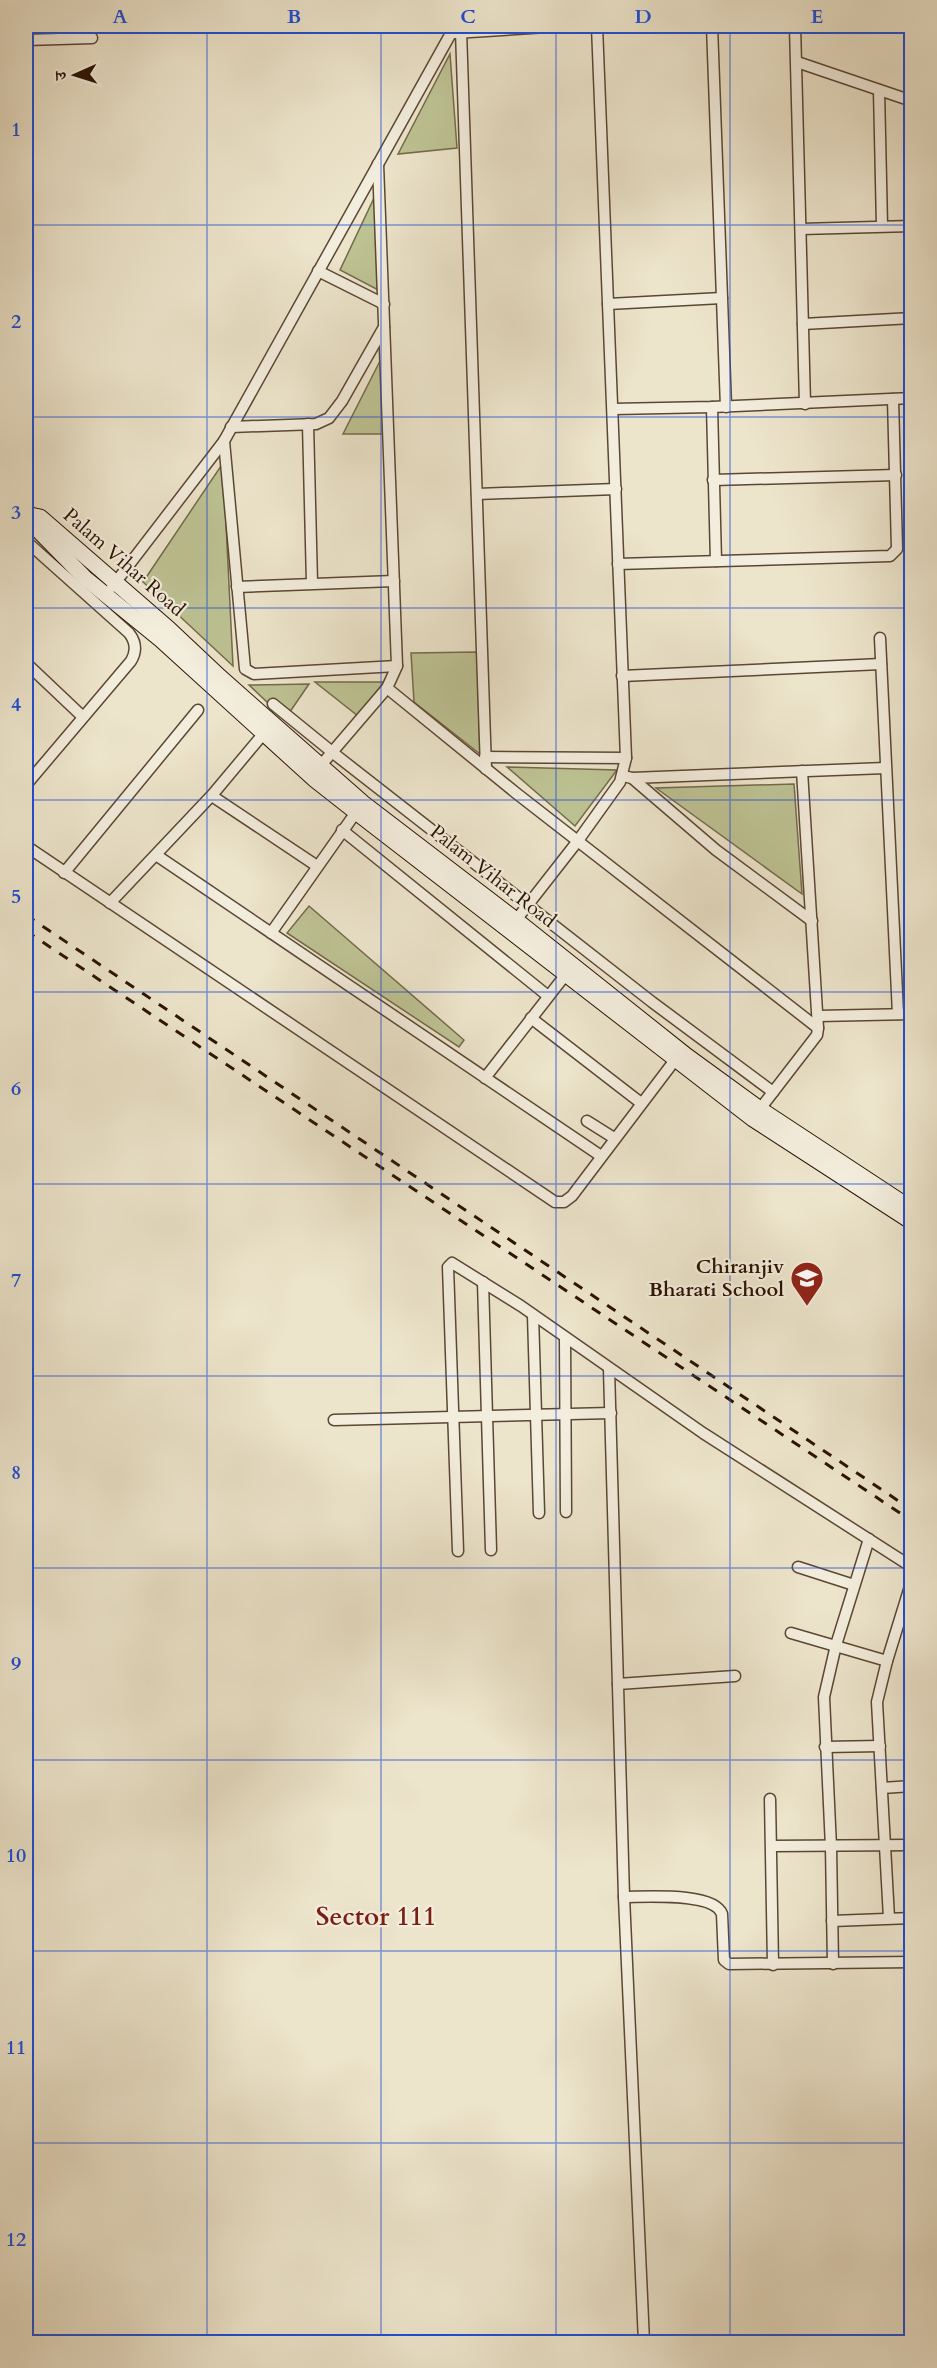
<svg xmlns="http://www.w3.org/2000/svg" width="937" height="2368" viewBox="0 0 937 2368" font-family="Cardo,'Noto Serif Devanagari',serif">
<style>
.green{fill:#bdc293;stroke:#746a4a;stroke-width:1.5}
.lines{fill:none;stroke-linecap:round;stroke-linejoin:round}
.street-casing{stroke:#5b4733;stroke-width:13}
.secondary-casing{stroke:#2b1300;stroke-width:17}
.street{stroke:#f3eddd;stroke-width:10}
.secondary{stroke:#f3eddd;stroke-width:15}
.rail{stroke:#2b1300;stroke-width:3;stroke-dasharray:10 10;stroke-linecap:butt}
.grid{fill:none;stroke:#1d4ed8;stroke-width:1.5;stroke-opacity:0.55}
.labels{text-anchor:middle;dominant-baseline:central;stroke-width:4.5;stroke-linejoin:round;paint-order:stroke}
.street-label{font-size:20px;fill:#2b1300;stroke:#f3eddd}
.poi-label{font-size:20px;font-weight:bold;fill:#2b1300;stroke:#f3eddd;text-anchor:end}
.district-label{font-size:26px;font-weight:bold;fill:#7a1f14;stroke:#f3eddd}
.neatline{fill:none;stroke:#1d4ed8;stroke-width:2}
.grid-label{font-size:20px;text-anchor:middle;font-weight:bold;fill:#1d4ed8}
</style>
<rect width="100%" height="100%" fill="#ece4cb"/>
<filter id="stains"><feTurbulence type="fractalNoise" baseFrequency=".00333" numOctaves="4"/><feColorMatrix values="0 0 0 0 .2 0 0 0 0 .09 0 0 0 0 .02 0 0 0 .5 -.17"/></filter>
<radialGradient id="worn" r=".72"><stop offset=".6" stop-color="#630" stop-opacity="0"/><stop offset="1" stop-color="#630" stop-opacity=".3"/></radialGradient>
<g class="green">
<path d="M450 54 457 148 398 154Z"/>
<path d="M375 196 382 292 340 270Z"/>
<path d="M381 359 385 434H343Z"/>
<path d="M223 463 233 666 143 582Z"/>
<path d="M477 652 480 754 414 702 411 653Z"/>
<path d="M315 682H384L358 716Z"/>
<path d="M309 684 285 719 249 685Z"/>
<path d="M507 767 617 770 575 826Z"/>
<path d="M794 784 802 894 656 788Z"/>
<path d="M309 906 464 1040 459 1047 287 933Z"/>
</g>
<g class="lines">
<g class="street-casing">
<g id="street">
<path d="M712 26 726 407"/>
<path d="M795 26 805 404"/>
<path d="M461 31 486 769"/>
<path d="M455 33 563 26"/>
<path d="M26 40 92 38"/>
<path d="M797 62 912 101"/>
<path d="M879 90 882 226"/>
<path d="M801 229 912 226"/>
<path d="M318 271 384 304"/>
<path d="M608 304 722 298"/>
<path d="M803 324 912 318"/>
<path d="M712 407 716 561"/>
<path d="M613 409 712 407 912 398"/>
<path d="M308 424 312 583"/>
<path d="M231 427 316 424 329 418 342 401 384 327"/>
<path d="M224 441 245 669 254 674 397 666"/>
<path d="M713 480 896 475"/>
<path d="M477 494 616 489"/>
<path d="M26 541 129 633C136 642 137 651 131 661L26 785"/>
<path d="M618 564 890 556 897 549 893 399"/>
<path d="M112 587 224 441 455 26"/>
<path d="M237 587 394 581"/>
<path d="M880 638 898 1014"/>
<path d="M26 663 83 717"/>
<path d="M622 676 881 664"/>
<path d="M387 688 516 793 818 1028"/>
<path d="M273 704 337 756 652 1002 773 1092"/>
<path d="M485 757 626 758"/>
<path d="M316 771 387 688 397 666 378 164"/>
<path d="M623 776 632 778 885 768"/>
<path d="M632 778 716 850 812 921"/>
<path d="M212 796 317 866"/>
<path d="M342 830 548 996"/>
<path d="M26 846 555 1202H564L572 1196 678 1056"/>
<path d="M156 855 601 1156"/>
<path d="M64 873 198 710"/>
<path d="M110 903 213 794 264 733"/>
<path d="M516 920 577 842 620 782 626 758 597 26"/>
<path d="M271 933 359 808"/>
<path d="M818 1016 912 1014"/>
<path d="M531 1018 641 1103"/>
<path d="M485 1078 570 969"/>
<path d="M760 1109 817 1035 818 1028 802 771"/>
<path d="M587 1121 614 1138"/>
<path d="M483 1282 491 1550"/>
<path d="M533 1315 539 1513"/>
<path d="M565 1338 566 1512"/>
<path d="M609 1369 624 1897 644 2342"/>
<path d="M334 1420 611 1413"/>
<path d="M458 1551 448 1267 452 1263 521 1306 703 1433 912 1567"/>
<path d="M798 1567 854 1585"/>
<path d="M791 1633 887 1661"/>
<path d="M618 1684 735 1676"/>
<path d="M825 1747 880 1746"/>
<path d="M882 1788 912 1786"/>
<path d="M770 1799 773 1965"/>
<path d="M772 1846 912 1845"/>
<path d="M624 1897C646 1897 714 1892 722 1914L724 1960 729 1964 912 1962"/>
<path d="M889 1918 877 1702 887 1661 912 1580"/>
<path d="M832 1921 912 1918"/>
<path d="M833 1964 831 1847 824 1697 836 1645 869 1539"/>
<path d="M817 2342H881"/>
</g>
</g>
<g class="secondary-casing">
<g id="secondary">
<path d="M26 510 30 515 33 525 85 578 161 640 314 779 356 812 753 1119 912 1222"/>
<path d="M30 515 40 517 169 629 220 677 363 803 516 920 687 1056 760 1109 912 1209"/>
</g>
</g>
<use href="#street" class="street"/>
<use href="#secondary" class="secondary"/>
<g class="rail">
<path d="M26 915 912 1510"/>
<path d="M26 931 912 1521"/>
</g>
</g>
<path class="grid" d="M207 26V2342M381 26V2342M556 26V2342M730 26V2342M26 225H912M26 417H912M26 608H912M26 800H912M26 992H912M26 1184H912M26 1376H912M26 1568H912M26 1760H912M26 1951H912M26 2143H912"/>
<defs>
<g id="school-pin" transform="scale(1.725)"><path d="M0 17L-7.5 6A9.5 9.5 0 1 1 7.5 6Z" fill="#8f2418" stroke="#f3eddd"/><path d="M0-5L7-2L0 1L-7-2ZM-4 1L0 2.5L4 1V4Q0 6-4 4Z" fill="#fff"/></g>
</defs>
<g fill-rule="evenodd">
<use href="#school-pin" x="807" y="1278"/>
</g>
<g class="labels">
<g class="street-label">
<text transform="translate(124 562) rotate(41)">Palam Vihar Road</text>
<text transform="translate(493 876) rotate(38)">Palam Vihar Road</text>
</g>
<g class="poi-label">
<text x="784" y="1266">Chiranjiv<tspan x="784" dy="23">Bharati School</tspan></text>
</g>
<g class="district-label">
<text x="376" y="1916">Sector 111</text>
</g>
</g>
<rect width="937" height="2368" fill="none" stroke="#ece4cb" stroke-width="66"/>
<g transform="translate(75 75) rotate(267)" stroke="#f3eddd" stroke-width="4.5" paint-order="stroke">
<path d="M0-4.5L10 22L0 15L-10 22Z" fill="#2b1300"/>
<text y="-9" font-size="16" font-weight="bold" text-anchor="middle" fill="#2b1300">उ</text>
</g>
<rect x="33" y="33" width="871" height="2302" class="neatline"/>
<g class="grid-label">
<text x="120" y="23">A</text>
<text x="294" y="23">B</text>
<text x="468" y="23">C</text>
<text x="643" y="23">D</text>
<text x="817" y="23">E</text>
<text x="16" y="136">1</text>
<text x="16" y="328">2</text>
<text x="16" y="519">3</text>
<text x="16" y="711">4</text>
<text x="16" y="903">5</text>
<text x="16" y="1095">6</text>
<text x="16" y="1287">7</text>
<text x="16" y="1479">8</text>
<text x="16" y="1670">9</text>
<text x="16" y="1862">10</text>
<text x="16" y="2054">11</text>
<text x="16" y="2246">12</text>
</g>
<rect width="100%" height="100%" filter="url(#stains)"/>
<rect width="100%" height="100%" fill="url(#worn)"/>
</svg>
